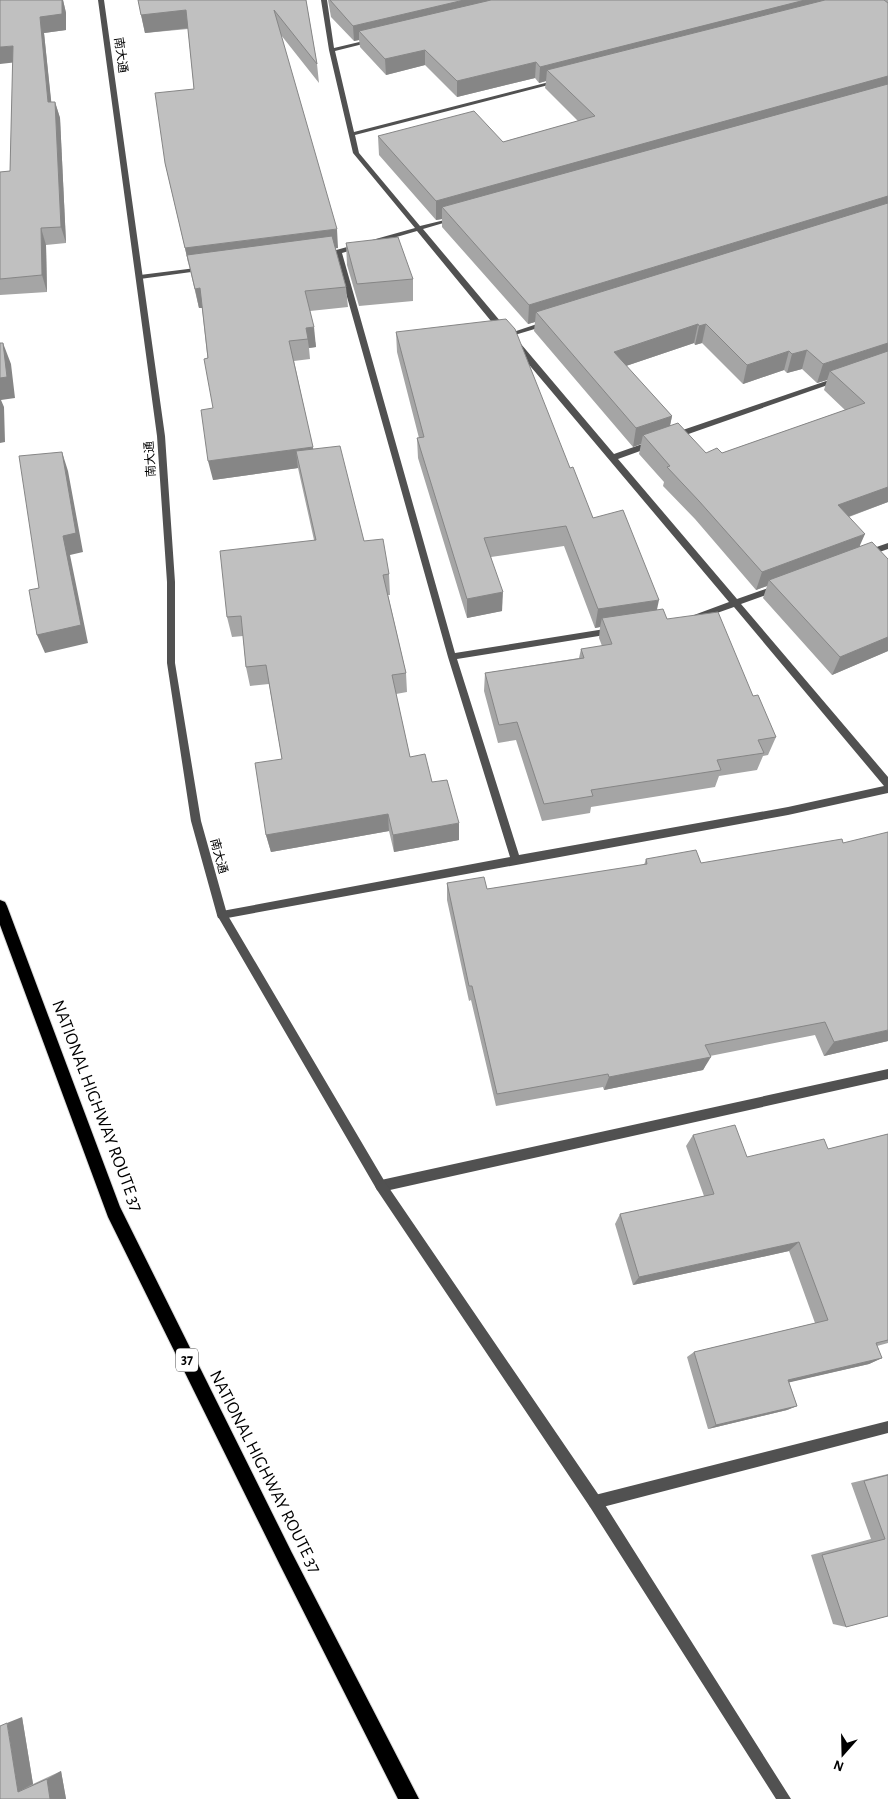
<svg xmlns="http://www.w3.org/2000/svg" width="888" height="1799" viewBox="0 0 888 1799" font-family="'Alegreya Sans','Noto Sans JP',sans-serif">
<style>
.lines{fill:none;stroke-linecap:round;stroke-linejoin:round}
.trunk-casing{stroke:#dbdbdb;stroke-width:2}
.minor{fill:#515151;fill-rule:evenodd}
.tertiary{fill:#515151;fill-rule:evenodd}
.trunk{fill:#000;fill-rule:evenodd}
.wall{fill:#a5a5a5;fill-rule:evenodd}
.shaded-wall{fill:#868686}
.building{fill:#c0c0c0;stroke:#868686}
.labels{text-anchor:middle;dominant-baseline:central;stroke-width:4;stroke-linejoin:round;paint-order:stroke}
.far-street-label{font-size:12px;fill:#000;stroke:#fff}
.shield{fill:#fff;stroke:#4c4c4c;stroke-width:1}
.shield-label{font-size:14px;font-weight:bold;fill:#000}
.near-street-label{font-size:18px;fill:#000;stroke:#fff}
</style>
<rect width="100%" height="100%" fill="#fff"/>
<g class="lines">
<g class="trunk-casing">
<path id="trunk" d="M0 900 5 902 7 906 120 1207 292 1553 419 1799H398L280 1565 108 1217 0 925Z"/>
</g>
<g class="minor">
<path d="M321 0H327L334 48 372 39 375 41 335 51 354 132 557 80 560 82 355 135 359 153 420 226 457 217V219L423 229 506 328V332H500L417 231 342 253 455 653 611 628 615 631 611 634 457 659 519 855 788 807 884 786 734 607 700 619H694L693 617 694 615 729 602 515 348V344H521L614 454 648 442H654V446L618 459 737 599 774 586H780V590L741 604 888 777V793L788 815 222 919 218 918 217 915 218 912 222 911 510 857 448 657 335 254 325 256 322 254 415 228 353 153 329 50Z"/>
<path d="M204 267 207 269 206 270 140 279 137 277 140 275Z"/>
<path d="M546 321 550 323 548 325 508 337 504 335Z"/>
<path d="M835 378H841L842 380 677 438 674 439 670 436 671 434Z"/>
<path d="M888 543V549L868 556 864 553 865 551Z"/>
<path d="M888 1069V1079L381 1192 377 1190 375 1186 377 1182 381 1180Z"/>
<path d="M888 1421V1433L595 1509 590 1507 588 1502 590 1497 595 1495Z"/>
</g>
<path class="tertiary" d="M98 0H104L165 436 175 582V663L201 821 227 914 385 1182 600 1497 791 1799H776L590 1507 377 1190 217 915 191 821 167 663V582L157 436Z"/>
<use href="#trunk" class="trunk"/>
</g>
<g class="wall">
<path d="M0 0H63L66 13V30L44 33 51 102H55L60 118 66 243 46 245 47 292 0 295V172L10 171 13 62Z"/>
<path d="M138 0H306L317 64 319 83 281 35 338 248H335L346 287 348 307 310 311 316 347 309 348 310 359 294 361 313 449 364 541 389 574 390 595H388L406 673 407 692 396 694 410 757 432 782 459 840 394 852 389 831 271 852 266 835 282 759 269 684 250 686 246 667 243 636 232 637 227 617 314 540 298 468 213 480V408L202 308H199L165 163 194 89 188 29 145 33Z"/>
<path d="M328 0H888V502L849 517 860 546 888 559V651L832 675 763 598 767 586 756 590 695 519 663 486 664 482 639 454 641 444 633 447 534 331 535 322 528 324 442 227V219L436 220 379 155 378 136 503 142 578 121 545 88 546 81 539 83 535 78 457 97 425 65 386 75 360 47 359 40 354 41 331 17ZM694 343 695 345 702 343 743 384 784 370 787 373 802 369 817 383 827 380 824 390 845 410 722 453H706L670 426 672 416 626 366Z"/>
<path d="M346 243 413 279V301L359 306 347 265Z"/>
<path d="M396 332 570 468 593 518 657 610 753 696 776 737 768 755 763 756 757 770 719 776 715 787 591 807 590 813 542 821 516 740 498 743 484 691 485 673 579 658 581 649 602 646 599 638 600 627 595 628 564 546 491 557 502 611 467 618 418 458 417 438H419L397 352Z"/>
<path d="M646 859 701 863 888 1041 824 1056 815 1035 710 1056 703 1070 604 1090 603 1087 496 1106 471 1000 469 1001 447 900V883L487 889 644 865Z"/>
<path d="M888 1134V1343L877 1346 882 1358 869 1364 789 1382 797 1406 787 1410 708 1429 687 1357 694 1352 815 1323 789 1251 633 1285 615 1224 620 1214 704 1196 686 1146 693 1135 747 1157 828 1149Z"/>
<path d="M888 1474V1616L846 1627 833 1624 811 1555 871 1539 851 1483Z"/>
<path d="M22 1717 33 1784 61 1771 66 1799H0Z"/>
</g>
<g class="shaded-wall">
<path d="M62 0H63L66 13V30L44 33 53 118 48 102 40 17Z"/>
<path d="M464 0H530L359 31V40L354 41 353 26Z"/>
<path d="M805 0H834L547 70 546 81 539 83 540 67Z"/>
<path d="M186 10 189 28 145 33 141 15Z"/>
<path d="M13 46 18 62 0 64V47Z"/>
<path d="M425 50V65L386 75 385 59Z"/>
<path d="M536 62 535 78 457 97V81Z"/>
<path d="M888 76V94L442 207V219L436 220V201Z"/>
<path d="M55 102 60 118 66 243 61 227Z"/>
<path d="M888 196V213L536 312 535 322 528 324 529 305Z"/>
<path d="M41 228 46 245 47 292 42 275Z"/>
<path d="M337 229 338 248 190 267 187 255 189 267 185 248Z"/>
<path d="M200 288 204 308H199L195 289Z"/>
<path d="M698 324 694 343 611 371 614 352Z"/>
<path d="M706 324 702 343 695 345 699 326Z"/>
<path d="M314 327 316 347 309 348 306 328Z"/>
<path d="M3 343 11 364 15 398 1 400 4 407 5 442 0 443V378Z"/>
<path d="M888 343V360L830 371 827 380 817 383 823 364Z"/>
<path d="M807 350 802 369 787 373 792 354Z"/>
<path d="M789 351 784 370 743 384 747 365Z"/>
<path d="M672 416 668 434 643 435 641 444 633 447 636 428Z"/>
<path d="M313 447 315 466 296 451 298 468 213 480 208 461Z"/>
<path d="M62 452 68 471 83 552 70 555 88 643 45 653 37 635Z"/>
<path d="M888 487V502L831 523 838 505Z"/>
<path d="M865 534 857 552 769 580 767 586 756 590 762 572Z"/>
<path d="M503 592 502 611 467 618V599Z"/>
<path d="M659 600 655 619 602 618 600 627 595 628 598 609Z"/>
<path d="M888 637V651L832 675 840 657Z"/>
<path d="M388 814 389 831 271 852 266 835Z"/>
<path d="M459 823V840L394 852 393 835Z"/>
<path d="M888 1030V1041L824 1056 834 1042Z"/>
<path d="M711 1057 703 1070 604 1090 609 1077Z"/>
<path d="M799 1242 789 1251 633 1285 639 1277Z"/>
<path d="M882 1358 869 1364 778 1385 788 1380Z"/>
<path d="M797 1406 787 1410 708 1429 716 1425Z"/>
<path d="M22 1717 33 1784 18 1792 7 1723Z"/>
<path d="M61 1771 66 1799H50L47 1779Z"/>
</g>
<g class="building">
<path d="M0 0H62V14L40 17 48 102H55L61 227 41 228 42 275 0 279V172L10 171 13 46 0 47Z"/>
<path d="M138 0H306L317 64 274 10 337 229 185 248 165 163 155 93 194 89 186 10 141 15Z"/>
<path d="M330 0H464L353 26Z"/>
<path d="M491 0H805L540 67 536 62 457 81 425 50 385 59 359 31Z"/>
<path d="M825 0H884L888 3V76L436 201 378 136 474 111 503 142 595 116 547 70Z"/>
<path d="M888 84V196L529 305 442 207Z"/>
<path d="M888 203V343L823 364 807 350 792 354 789 351 747 365 706 324 699 326 698 324 614 352 672 416 636 428 536 312Z"/>
<path d="M332 236 346 287 305 291 314 327 306 328 308 339 289 341 313 447 208 461 201 410 213 408 204 359 208 358 200 288 195 289 187 255Z"/>
<path d="M398 237 413 279 357 284 346 243Z"/>
<path d="M506 319 515 329 570 468 573 467 593 518 623 510 659 600 598 609 566 526 484 538 503 592 467 599 417 438 424 437 396 332Z"/>
<path d="M0 343H3L7 377 0 378Z"/>
<path d="M888 351V487L838 505 865 534 762 572 699 501 667 467 670 466 643 435 678 423 706 453 717 448 722 453 865 403 830 371Z"/>
<path d="M340 446 364 541 383 539 389 574 383 575 406 673 392 675 410 757 425 754 432 782 447 780 459 823 393 835 388 814 266 835 255 763 282 759 266 665 246 667 241 616 227 617 220 551 316 540 296 451Z"/>
<path d="M62 452 76 533 63 536 81 625 37 635 29 590 39 588 19 456Z"/>
<path d="M872 542 888 559V637L840 657 769 580Z"/>
<path d="M663 609 667 619 718 612 753 696 758 695 776 737 758 740 764 753 717 760 721 770 591 790 593 796 544 804 517 722 499 725 485 673 584 658 581 649 612 644 602 618Z"/>
<path d="M888 832V1030L834 1042 825 1022 705 1045 711 1057 609 1077 608 1074 497 1094 472 986H469L447 883 484 877 487 889 647 864 646 859 696 850 701 863 842 839 843 843Z"/>
<path d="M735 1125 747 1157 824 1139 828 1149 888 1134V1340L876 1343 882 1358 788 1380 797 1406 716 1425 694 1352 828 1320 799 1242 639 1277 620 1214 714 1194 693 1135Z"/>
<path d="M888 1475V1616L846 1627 822 1555 885 1539 864 1481Z"/>
<path d="M7 1723 18 1792 47 1779 50 1799H0V1726Z"/>
</g>
<g class="labels">
<g class="far-street-label">
<text transform="translate(121 55) rotate(82)">南大通</text>
<text transform="translate(150 459) rotate(-94)">南大通</text>
<text transform="translate(219 856) rotate(75)">南大通</text>
</g>
<rect class="shield" x="176" y="1348.5" width="22" height="23" rx="4"/>
<g class="shield-label">
<text x="187" y="1360">37</text>
</g>
<g class="near-street-label">
<text transform="translate(97 1106) rotate(69)">NATIONAL HIGHWAY ROUTE 37</text>
<text transform="translate(265 1472) rotate(63)">NATIONAL HIGHWAY ROUTE 37</text>
</g>
</g>
<g transform="translate(843 1754) rotate(200)" stroke="#ffffff" stroke-width="4" paint-order="stroke">
<path d="M0-4L9 19L0 12L-9 19Z" fill="#000000"/>
<text y="-8" font-size="14" font-weight="bold" text-anchor="middle" fill="#000000">N</text>
</g>
</svg>
